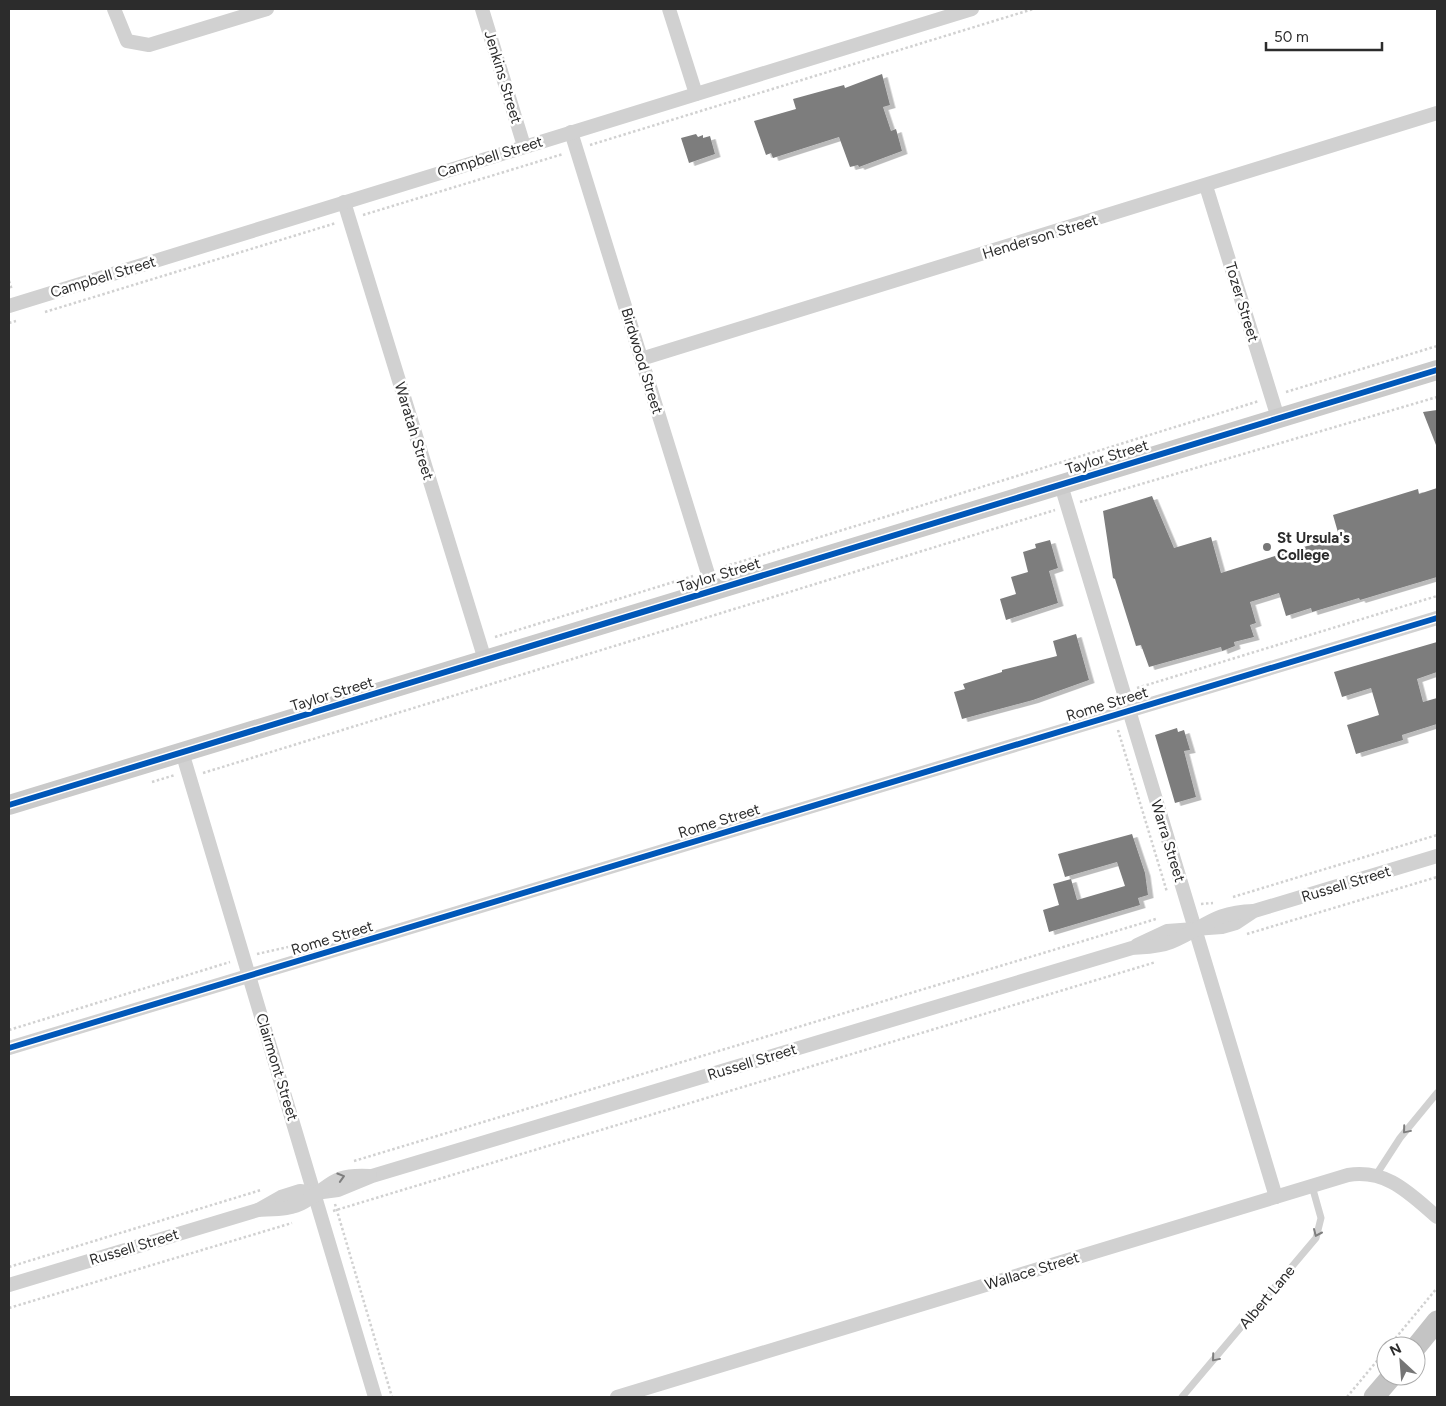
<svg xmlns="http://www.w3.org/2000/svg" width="1446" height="1406" viewBox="0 0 1446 1406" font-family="Figtree,sans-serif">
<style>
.building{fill:#7d7d7d;filter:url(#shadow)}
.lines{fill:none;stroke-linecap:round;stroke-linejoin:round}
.path{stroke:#d1d1d1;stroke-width:2.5;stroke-dasharray:2.5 2.5;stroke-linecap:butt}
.lane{stroke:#d1d1d1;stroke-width:7}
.street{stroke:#d1d1d1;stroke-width:14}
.secondary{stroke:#cacaca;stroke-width:20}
.primary{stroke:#c4c4c4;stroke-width:21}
.cycleway-casing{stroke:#fff;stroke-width:9}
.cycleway{stroke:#0057b8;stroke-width:6}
.oneway{stroke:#7e7e7e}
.poi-dot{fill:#767676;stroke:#fff;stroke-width:2}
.labels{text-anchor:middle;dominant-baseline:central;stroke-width:5;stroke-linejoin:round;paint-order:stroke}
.street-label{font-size:15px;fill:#2c2c2c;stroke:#fff}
.poi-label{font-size:15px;font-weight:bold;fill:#2c2c2c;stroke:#fff;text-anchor:start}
</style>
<defs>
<filter id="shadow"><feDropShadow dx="5.5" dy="3" stdDeviation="0" flood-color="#0004"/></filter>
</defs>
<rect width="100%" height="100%" fill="#fff"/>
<g class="building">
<path d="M882 74 890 105 883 107 891 131 896 129 902 151 859 167 858 165 850 167 839 137 773 158 771 153 766 155 754 121 796 109 793 99 844 85 845 88Z"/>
<path d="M696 134 698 137 703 135V138L710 136 715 154 689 163 681 138Z"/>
<path d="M1437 410V445H1436L1423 412Z"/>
<path d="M1437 488V577L1360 600 1359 598 1312 612 1311 608 1286 616 1279 593 1250 602 1256 623 1250 625 1254 637 1234 642 1235 646 1222 651 1221 647 1149 667 1141 645 1136 646 1115 579 1113 578 1103 511 1152 496 1174 548 1211 537 1221 573 1339 536 1333 515 1418 489 1419 494Z"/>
<path d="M1050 540 1058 568 1049 571 1058 603 1006 620 1000 599 1016 594 1011 577 1028 572 1023 552 1036 548 1035 544Z"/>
<path d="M1076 634 1089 680 1033 700 962 719 954 692 965 689 963 684 1002 672V670L1057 656 1053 641Z"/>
<path d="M1437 642V672L1417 679 1423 702 1437 698V724L1402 735 1403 740 1356 754 1347 725 1379 715 1371 688 1342 697 1334 672Z"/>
<path d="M1177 728 1178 732 1184 730 1190 750 1184 751 1196 797 1175 803 1155 735Z"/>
<path d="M1132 834 1145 873 1148 895 1138 898 1140 905 1049 932 1043 910 1059 905 1053 884 1071 879 1077 900 1125 886 1117 862 1065 877 1058 854Z"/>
</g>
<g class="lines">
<g class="path">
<path d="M590 145 1033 9"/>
<path d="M363 215 563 154"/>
<path d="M9 281 12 290"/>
<path d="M45 312 336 223"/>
<path d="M9 323 16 321"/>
<path d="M1286 392 1437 346"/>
<path d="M1080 502 1437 397"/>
<path d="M720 568 1259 401"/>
<path d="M495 637 693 576"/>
<path d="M1137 688 1437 596"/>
<path d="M1118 730 1167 892"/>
<path d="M203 773 1055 510"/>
<path d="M152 782 175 775"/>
<path d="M1233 897 1437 835"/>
<path d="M1201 904 1213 903"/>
<path d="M1247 934 1437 877"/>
<path d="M257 954 288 947"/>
<path d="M9 1030 230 962"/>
<path d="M354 1161 1156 919"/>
<path d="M335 1204 392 1397"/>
<path d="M333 1211 1156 962"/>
<path d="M9 1267 261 1190"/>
<path d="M9 1308 292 1223"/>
<path d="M1389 1346 1437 1288"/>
<path d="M1416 1372 1422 1365"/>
<path d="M1347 1397 1386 1350"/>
</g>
<g class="lane">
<path d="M1376 1175 1400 1138 1437 1093"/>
<path d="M1182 1397 1316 1238 1321 1218 1312 1186"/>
</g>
<g class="street">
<path d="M114 9 127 41 149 45 267 9"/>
<path d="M482 9 524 146"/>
<path d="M669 9 696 94"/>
<path d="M571 132 713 590"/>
<path d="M1206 186 1278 418"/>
<path d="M344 202 485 660"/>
<path d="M9 306 972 9"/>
<path d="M641 359 1437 113"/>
<path d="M1061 485 1276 1197"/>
<path d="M182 752 375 1397"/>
<path d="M1137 945 1167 931 1222 927 1236 923 1254 911 1437 856"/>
<path d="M9 1048 1437 618"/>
<path d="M258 1210 281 1197 300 1191 315 1193 338 1190 372 1176 1132 948C1145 947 1159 947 1171 942 1205 928 1212 912 1254 911"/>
<path d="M9 1285 258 1210C273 1209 291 1210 304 1202 334 1184 331 1174 370 1176"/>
<path d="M617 1397 1348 1175C1387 1169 1409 1193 1437 1217"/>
</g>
<path class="secondary" d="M9 805 1437 370"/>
<g class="primary">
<path d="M1416 1347 1437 1321"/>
<path d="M1374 1397 1392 1376"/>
</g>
<g class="cycleway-casing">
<g id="cycleway">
<path d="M9 805 1437 370"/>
<path d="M9 1048 1437 618"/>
</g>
</g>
<use href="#cycleway" class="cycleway"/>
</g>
<defs><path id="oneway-chevron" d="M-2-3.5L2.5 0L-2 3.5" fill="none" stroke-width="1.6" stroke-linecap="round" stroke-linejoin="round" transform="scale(1.25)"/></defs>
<g class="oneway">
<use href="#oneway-chevron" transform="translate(1406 1130) rotate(130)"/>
<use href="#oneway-chevron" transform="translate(341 1177) rotate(-17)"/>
<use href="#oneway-chevron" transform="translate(1317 1233) rotate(114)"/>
<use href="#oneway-chevron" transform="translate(1215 1358) rotate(130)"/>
</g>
<circle class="poi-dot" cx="1267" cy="547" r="5"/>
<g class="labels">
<g class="street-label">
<text transform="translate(503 77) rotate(73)">Jenkins Street</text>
<text transform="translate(490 157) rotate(-17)">Campbell Street</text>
<text transform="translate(1040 237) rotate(-17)">Henderson Street</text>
<text transform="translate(103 277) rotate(-17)">Campbell Street</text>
<text transform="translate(1242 302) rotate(73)">Tozer Street</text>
<text transform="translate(642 361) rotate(73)">Birdwood Street</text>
<text transform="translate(414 431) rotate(73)">Waratah Street</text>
<text transform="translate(1107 457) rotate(-17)">Taylor Street</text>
<text transform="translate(719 575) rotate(-17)">Taylor Street</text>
<text transform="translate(332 694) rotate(-17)">Taylor Street</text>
<text transform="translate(1107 704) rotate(-17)">Rome Street</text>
<text transform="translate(719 821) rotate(-17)">Rome Street</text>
<text transform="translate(1168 841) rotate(73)">Warra Street</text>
<text transform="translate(1346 884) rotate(-17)">Russell Street</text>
<text transform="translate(332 938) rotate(-17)">Rome Street</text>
<text transform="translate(752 1062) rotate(-17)">Russell Street</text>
<text transform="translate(277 1067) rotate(73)">Clairmont Street</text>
<text transform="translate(134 1247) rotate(-17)">Russell Street</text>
<text transform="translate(1032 1271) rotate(-17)">Wallace Street</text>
<text transform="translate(1267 1297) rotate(-50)">Albert Lane</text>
</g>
<g class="poi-label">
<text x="1277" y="538">St Ursula's<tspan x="1277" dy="17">College</tspan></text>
</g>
</g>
<rect width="1446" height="1406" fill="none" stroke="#2c2c2c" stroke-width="20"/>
<g transform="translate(1401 1361) rotate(334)"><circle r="24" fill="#ffffff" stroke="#ababab"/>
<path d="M0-4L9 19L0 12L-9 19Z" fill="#767676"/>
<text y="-8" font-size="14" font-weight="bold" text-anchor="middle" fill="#2c2c2c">N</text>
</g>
<path d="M1266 42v8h116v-8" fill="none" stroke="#2c2c2c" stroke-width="2.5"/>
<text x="1274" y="42" font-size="15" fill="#2c2c2c" stroke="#ffffff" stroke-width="4" paint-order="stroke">50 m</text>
</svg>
